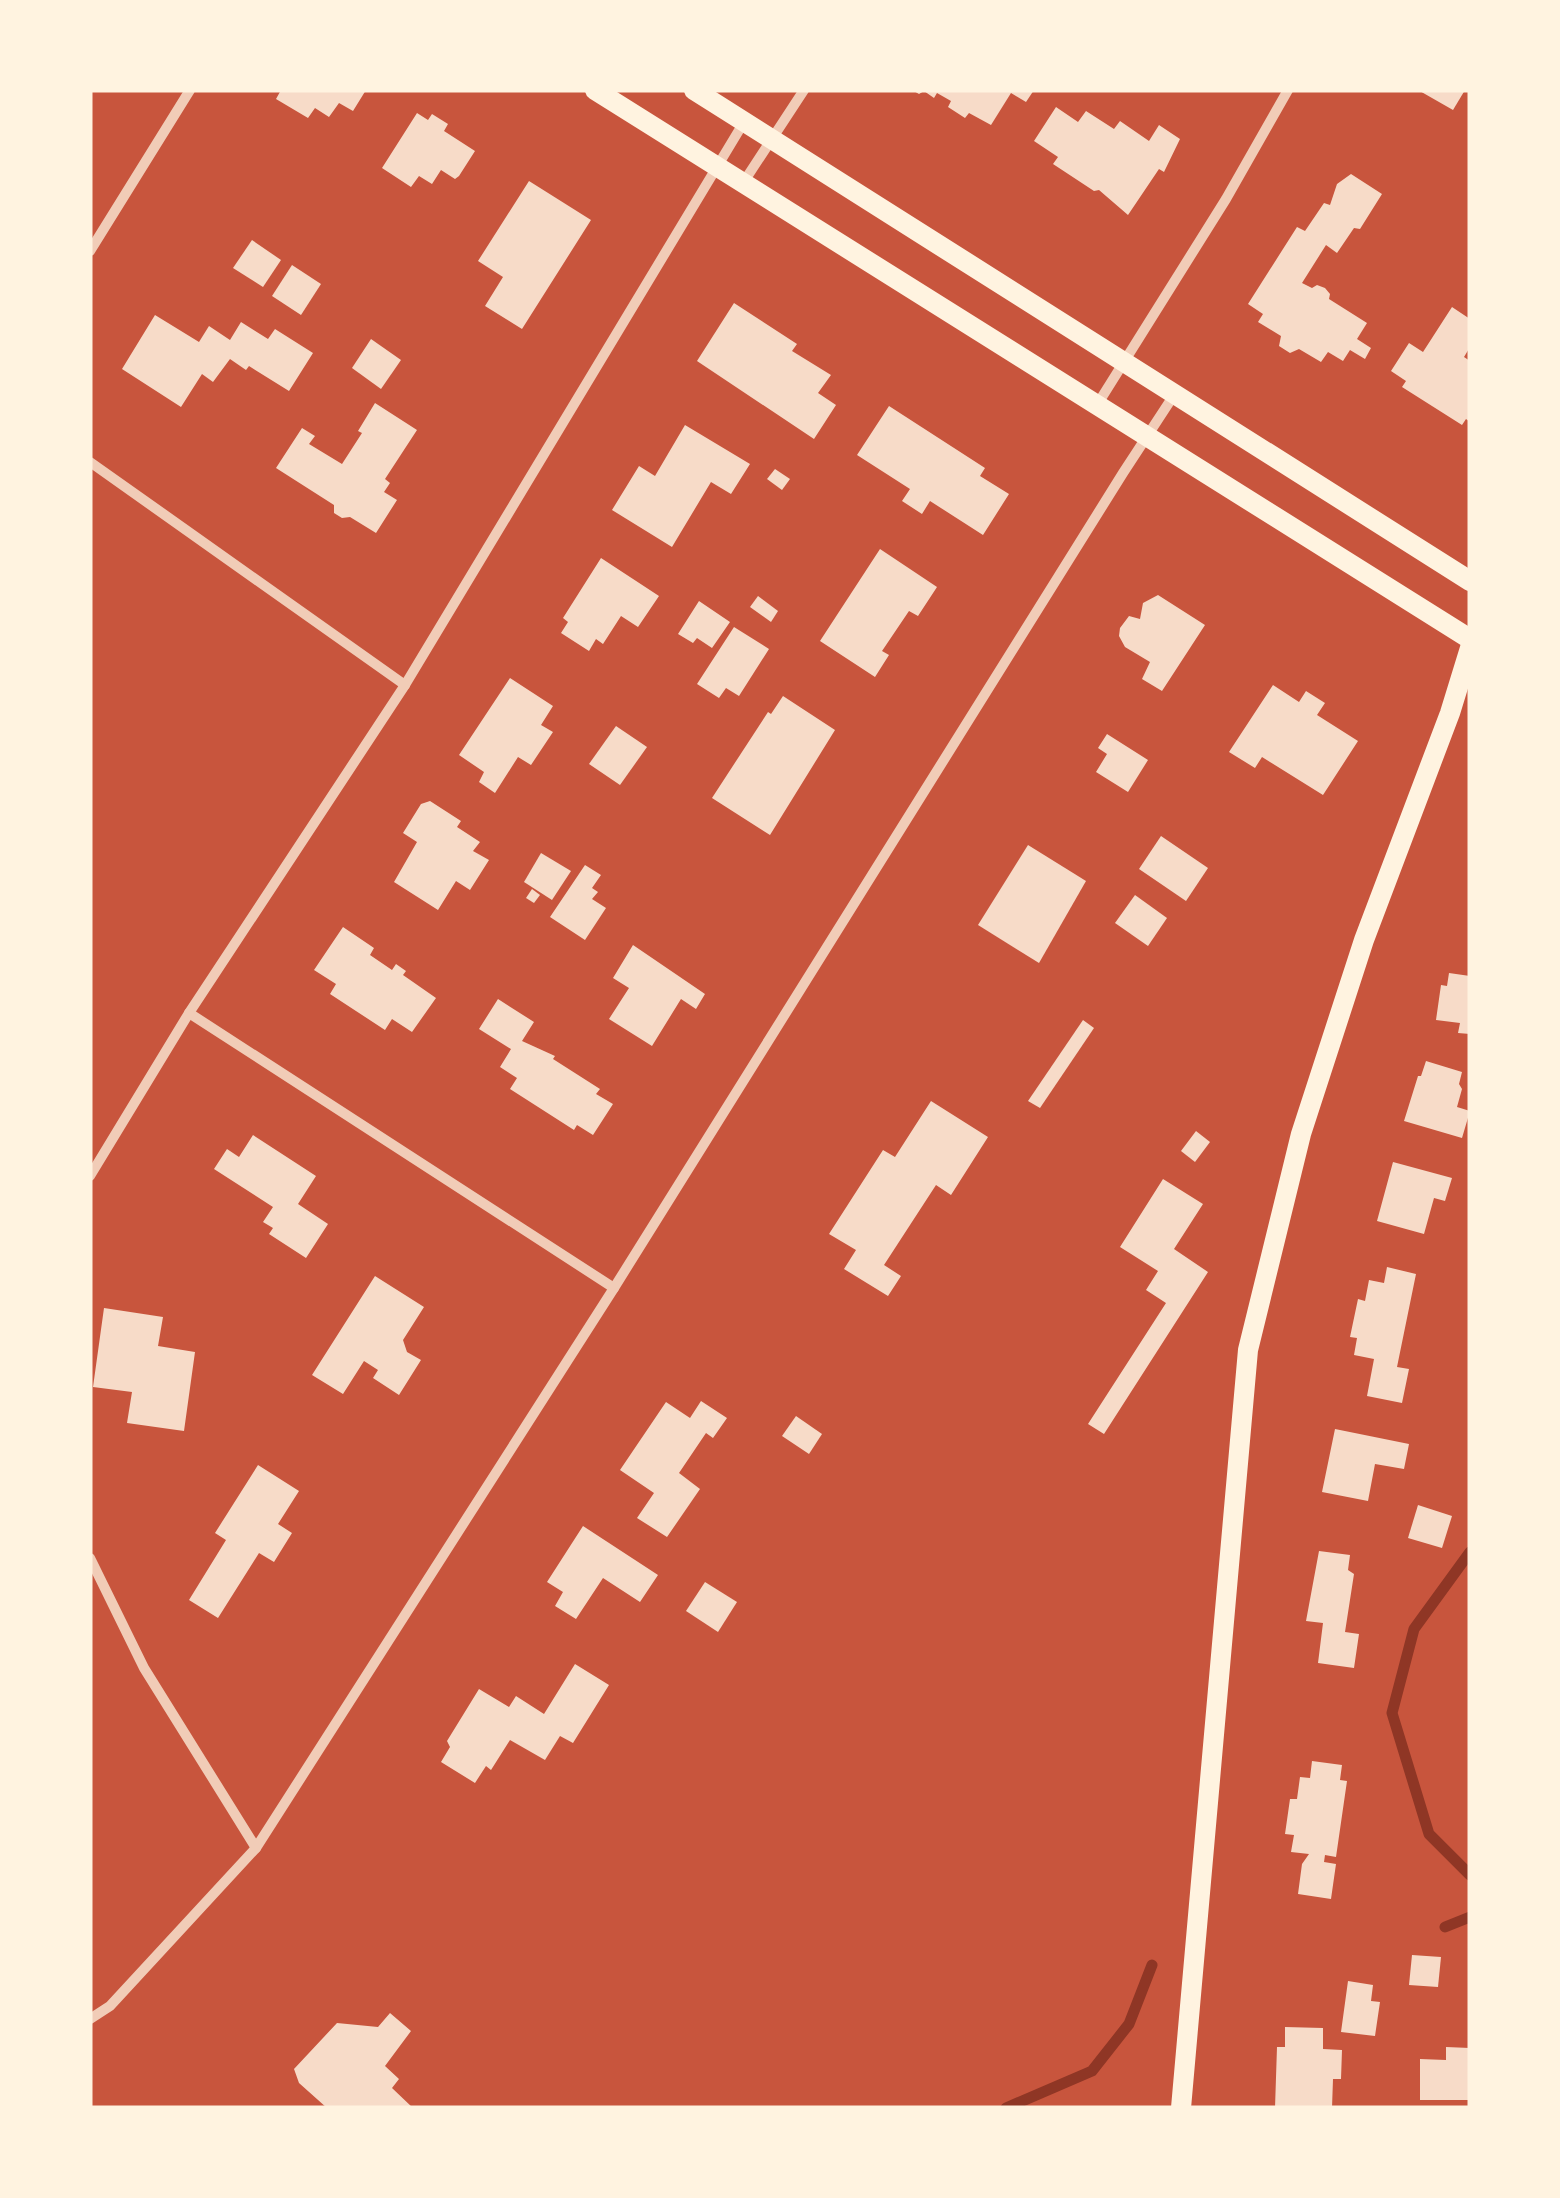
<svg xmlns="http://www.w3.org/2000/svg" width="1560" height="2198" viewBox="0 0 1560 2198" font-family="'IBM Plex Sans',sans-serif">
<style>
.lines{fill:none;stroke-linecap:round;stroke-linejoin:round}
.stream{stroke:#8f3625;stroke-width:11}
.building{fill:#f7dbc8}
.minor{stroke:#f1ccb7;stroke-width:10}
.secondary{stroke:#fff3e0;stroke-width:20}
</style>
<rect width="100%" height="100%" fill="#c8553d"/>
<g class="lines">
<g class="stream">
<path d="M1470 1552 1414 1629 1392 1713 1429 1834 1470 1875"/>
<path d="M1445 1927 1470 1917"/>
<path d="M1006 2108 1092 2071 1129 2024 1152 1965"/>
</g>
</g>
<g class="building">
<path d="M281 90H366L353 111 339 103 329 117 315 108 308 118 276 99Z"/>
<path d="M912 90H1034L1026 102 1011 93 991 125 969 113 965 118 948 107 951 101 937 93 934 98 924 91 919 94Z"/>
<path d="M1418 90H1465L1453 110Z"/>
<path d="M1056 107 1078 122 1086 111 1114 129 1120 121 1149 141 1159 125 1180 139 1164 172 1159 169 1128 215 1099 190 1094 191 1053 164 1058 157 1034 141Z"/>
<path d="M417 113 428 120 432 114 448 124 444 131 475 151 459 176 455 179 441 170 432 184 419 176 411 187 382 168Z"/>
<path d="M1351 174 1382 194 1360 229 1354 228 1337 253 1326 245 1302 283 1312 288 1317 285 1325 288 1330 294 1329 299 1367 323 1357 339 1371 348 1365 359 1350 350 1343 361 1328 352 1321 362 1299 349 1290 353 1279 346 1281 336 1258 322 1263 314 1248 304 1297 227 1305 231 1324 203 1330 205 1337 184Z"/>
<path d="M529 181 591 220 522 329 485 306 503 277 478 261Z"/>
<path d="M252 240 281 260 263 287 233 268Z"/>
<path d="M292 265 321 284 301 315 272 296Z"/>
<path d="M734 303 797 344 792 351 831 375 818 393 836 405 814 439 697 361Z"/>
<path d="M1452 307 1470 319V347L1464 357 1470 361V422L1466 419 1462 425 1402 387 1406 381 1391 371 1409 343 1423 352Z"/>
<path d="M155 315 199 342 209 326 230 340 241 322 268 339 275 329 313 353 289 391 249 366 246 370 230 359 213 382 202 374 181 407 122 369Z"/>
<path d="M371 339 401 360 381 389 352 368Z"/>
<path d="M375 403 417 430 385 479 390 483 384 492 397 500 376 533 350 517 342 518 334 513V505L276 468 302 428 315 436 309 444 342 464 362 433 358 431Z"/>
<path d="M889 406 985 468 980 476 1009 494 983 535 930 501 922 514 902 501 910 489 857 455Z"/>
<path d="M685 425 750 464 731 494 711 482 672 547 612 510 639 466 655 476Z"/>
<path d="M775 469 790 479 782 490 767 479Z"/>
<path d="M880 549 937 587 918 616 909 611 882 651 889 655 875 677 820 641Z"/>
<path d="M601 558 659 596 638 627 621 616 603 644 596 639 589 651 561 633 568 622 563 618Z"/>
<path d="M1158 595 1205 625 1162 691 1142 679 1150 662 1125 647 1119 636 1120 628 1129 616 1140 619 1143 603Z"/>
<path d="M758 596 778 611 771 622 750 607Z"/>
<path d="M699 601 730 622 712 648 697 638 693 643 678 634Z"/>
<path d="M734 627 769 649 739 696 726 688 719 698 697 684Z"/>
<path d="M510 678 553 706 541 725 553 732 531 765 518 757 495 793 479 782 484 772 459 755Z"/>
<path d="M1273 685 1299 702 1306 691 1325 703 1317 715 1358 741 1323 795 1262 757 1255 768 1229 752Z"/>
<path d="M783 696 835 730 770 835 712 798 768 712 771 714Z"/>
<path d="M616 726 647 747 620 785 589 764Z"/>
<path d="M1107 734 1148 760 1128 792 1096 772 1107 754 1098 748Z"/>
<path d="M430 801 461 821 457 827 480 842 473 851 489 860 470 890 456 881 438 910 394 882 417 842 403 833 421 804Z"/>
<path d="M1161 836 1208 868 1186 901 1139 869Z"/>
<path d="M1028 845 1086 881 1039 963 978 925Z"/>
<path d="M541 853 571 871 552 900 524 882Z"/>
<path d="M585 865 601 875 592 888 598 892 592 899 606 908 585 940 550 917Z"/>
<path d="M532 889 540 895 534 903 526 898Z"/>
<path d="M1135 895 1167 918 1148 946 1115 923Z"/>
<path d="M343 927 374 948 370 955 392 970 396 964 406 971 403 975 436 998 412 1032 392 1019 385 1030 330 994 336 984 314 970Z"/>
<path d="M633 945 705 994 696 1009 681 999 652 1046 609 1019 629 988 613 978Z"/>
<path d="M1449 973 1470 976V1034L1458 1033 1460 1023 1436 1020 1441 985 1447 986Z"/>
<path d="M498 999 534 1022 522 1041 555 1056 553 1059 600 1089 596 1094 613 1104 593 1135 577 1125 574 1130 510 1089 517 1078 500 1067 511 1049 479 1029Z"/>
<path d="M1083 1020 1094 1028 1040 1108 1028 1101Z"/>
<path d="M1426 1061 1462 1072 1459 1084 1462 1089 1457 1107 1470 1111 1462 1138 1404 1121 1418 1076H1421Z"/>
<path d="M931 1101 988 1137 951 1195 936 1185 884 1265 901 1276 888 1296 844 1269 856 1250 829 1234 883 1150 895 1157Z"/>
<path d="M1196 1131 1210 1142 1195 1162 1181 1151Z"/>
<path d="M253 1135 316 1176 298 1204 328 1224 306 1258 269 1234 273 1228 263 1222 273 1207 214 1169 227 1149 239 1157Z"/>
<path d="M1393 1162 1452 1178 1445 1201 1434 1198 1424 1234 1377 1221Z"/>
<path d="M1163 1179 1203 1204 1174 1249 1208 1272 1104 1434 1088 1424 1166 1303 1146 1290 1158 1271 1120 1247Z"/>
<path d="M1387 1267 1416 1274 1397 1367 1409 1369 1402 1403 1367 1396 1374 1359 1354 1355 1357 1338 1350 1337 1358 1299 1365 1301 1369 1280 1384 1283Z"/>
<path d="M375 1276 424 1307 403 1340 407 1352 421 1360 399 1395 373 1378 378 1370 364 1361 343 1394 312 1375Z"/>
<path d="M104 1308 163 1317 158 1346 195 1352 184 1431 127 1423 132 1392 93 1387Z"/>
<path d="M701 1401 727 1418 713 1438 706 1433 679 1473 700 1489 667 1537 637 1518 654 1493 620 1470 666 1402 690 1418Z"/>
<path d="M796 1416 822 1434 809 1454 782 1436Z"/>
<path d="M1335 1429 1409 1444 1404 1469 1375 1464 1368 1501 1322 1492Z"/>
<path d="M258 1465 299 1491 278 1524 292 1533 274 1562 259 1553 218 1618 189 1600 226 1540 215 1533Z"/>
<path d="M1418 1505 1452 1516 1442 1548 1408 1538Z"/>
<path d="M583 1526 658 1575 640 1602 603 1578 576 1619 555 1606 563 1592 547 1582Z"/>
<path d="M1319 1551 1350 1555 1348 1570 1354 1574 1345 1632 1359 1634 1354 1668 1318 1663 1323 1623 1306 1621Z"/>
<path d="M705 1582 737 1602 718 1632 686 1611Z"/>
<path d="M575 1664 609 1685 573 1743 560 1736 545 1760 510 1740 491 1770 486 1766 475 1783 441 1762 450 1747 447 1741 479 1689 509 1707 516 1696 544 1714Z"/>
<path d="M1312 1761 1342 1765 1340 1780 1347 1781 1336 1857 1325 1855 1324 1862 1336 1864 1331 1899 1298 1894 1302 1864 1309 1854 1291 1852 1294 1835 1285 1834 1290 1799H1297L1300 1777 1310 1778Z"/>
<path d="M1412 1955 1441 1957 1438 1987 1409 1985Z"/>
<path d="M1348 1981 1373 1985 1371 2001 1380 2002 1375 2036 1341 2032Z"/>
<path d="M390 2013 411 2031 385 2066 399 2079 392 2088 413 2108H327L299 2083 294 2069 337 2023 378 2027Z"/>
<path d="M1285 2027 1323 2028V2049L1342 2050 1341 2079H1333L1332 2108H1275L1277 2047H1285Z"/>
<path d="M1446 2047 1470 2048V2100H1420V2059L1446 2060Z"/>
</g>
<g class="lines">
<g class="minor">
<path d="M743 183 804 90"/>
<path d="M90 251 190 90"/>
<path d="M1097 405 1226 199 1288 90"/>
<path d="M90 462 405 685"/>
<path d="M189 1013 614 1288"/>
<path d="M90 1176 189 1013 405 685 744 122"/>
<path d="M90 1558 144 1668 256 1848"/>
<path d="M90 2019 110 2006 256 1848 614 1288 1123 473 1174 395"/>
</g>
<g class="secondary">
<path d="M595 90 1470 639"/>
<path d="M694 90 1470 581"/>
<path d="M1181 2108 1248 1350 1301 1134 1364 940 1450 713 1470 648"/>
</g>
</g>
<rect width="1560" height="2198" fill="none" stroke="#fff3e0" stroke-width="185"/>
</svg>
